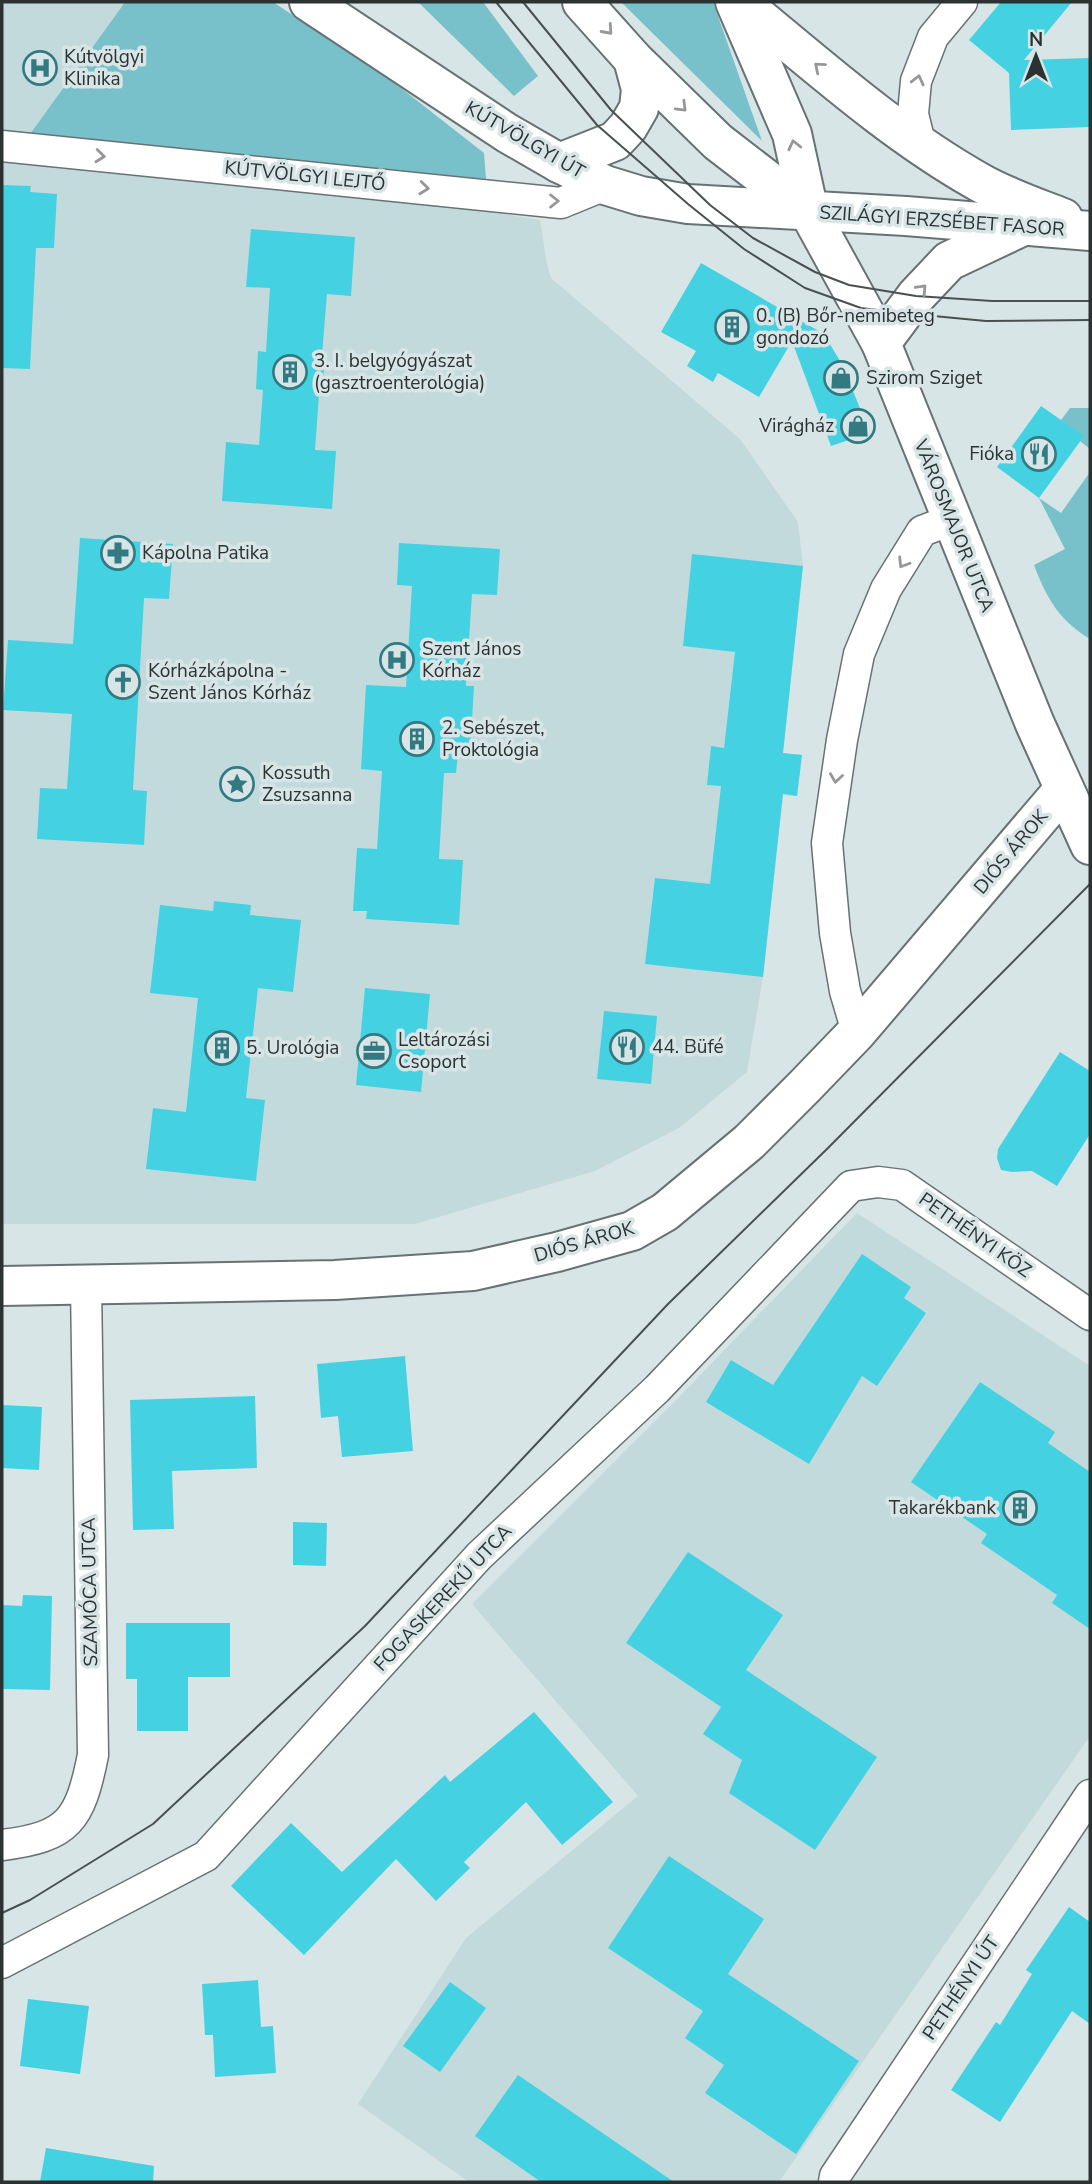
<svg xmlns="http://www.w3.org/2000/svg" width="1092" height="2184" viewBox="0 0 1092 2184" font-family="'Nunito Sans',sans-serif">
<style>
.built{fill:#c3dadc}
.green{fill:#78c1ca}
.building{fill:#44d2e2}
.lines{fill:none;stroke-linecap:round;stroke-linejoin:round}
.street-casing{stroke:#677274;stroke-width:33}
.secondary-casing{stroke:#677274;stroke-width:42}
.street{stroke:#fff;stroke-width:30}
.secondary{stroke:#fff;stroke-width:38}
.tram{stroke:#495050;stroke-width:2}
.oneway{stroke:#969898}
.labels{text-anchor:middle;dominant-baseline:central;stroke-width:7;stroke-linejoin:round;paint-order:stroke}
.poi-label{font-size:19px;fill:#2c3232;stroke:#d8e5e6;text-anchor:start}
.street-label{font-size:19px;fill:#2c3232;stroke:#d8e5e6}
</style>
<rect width="100%" height="100%" fill="#d8e5e6"/>
<g class="built">
<path d="M2 2H125L28 137 2 134Z"/>
<path d="M2 154 374 193 540 220 547 264 551 278 740 439 798 522 803 566 783 753 802 755 797 796 783 795 763 977 747 1072 679 1128 595 1171 415 1224H2Z"/>
<path d="M857 1213 1090 1366V1736L779 2182H469L358 2104 466 1938 638 1796 472 1604 675 1401Z"/>
</g>
<g class="green">
<path d="M125 2H273L392 81 484 153 486 179 351 172 28 137Z"/>
<path d="M418 2H483L538 76 514 96Z"/>
<path d="M621 2H713L762 141Z"/>
<path d="M1070 408H1090V449L1080 441 1061 420Z"/>
<path d="M1090 472V639C1059 620 1047 599 1034 565L1065 549 1039 498 1061 513Z"/>
</g>
<g class="building">
<path d="M1001 2H1072L1024 60 1090 58V127L1011 130 1009 73 969 40Z"/>
<path d="M2 185 31 186 30 192 57 194 54 248H36L30 369 2 368Z"/>
<path d="M251 229 355 237 351 296 327 294 322 355H325L322 395H319L315 450 336 451 332 509 222 501 226 442 259 445 263 390 256 389 258 351 266 352 270 288 246 287Z"/>
<path d="M701 263 824 334 843 366 870 433 831 446 792 341 759 397 718 373 713 382 687 366 696 351 661 332Z"/>
<path d="M1041 406 1084 436 1039 498 997 467Z"/>
<path d="M80 538 173 544 169 599 144 598 133 790 147 791 144 845 37 839 40 788 67 789 72 714 3 710 8 640 73 644Z"/>
<path d="M399 543 500 549 497 595 472 594 466 686H474L470 755 458 754 456 773H444L439 859 463 860 459 925 366 919 367 911H353L357 848 377 849 382 771 361 769 366 685 406 687 412 586 397 585Z"/>
<path d="M692 554 803 566 783 753 802 755 797 796 783 794 763 977 645 964 655 878 710 884 721 786 707 785 711 746 724 748 735 652 683 646Z"/>
<path d="M214 901 251 905 250 915 301 920 293 992 258 988 246 1098 265 1100 256 1181 146 1169 153 1108 186 1112 198 998 150 993 160 905 213 911Z"/>
<path d="M365 988 430 994 421 1092 356 1085Z"/>
<path d="M604 1011 657 1016 651 1084 597 1079Z"/>
<path d="M1060 1052 1090 1071V1134L1057 1186 1032 1171 1012 1172 1001 1170 997 1158 998 1149Z"/>
<path d="M862 1254 911 1287 904 1298 926 1313 877 1386 862 1376 809 1464 706 1402 731 1360 773 1385Z"/>
<path d="M405 1356 413 1451 342 1457 338 1416 321 1418 317 1364Z"/>
<path d="M980 1382 1055 1432 1048 1443 1090 1472V1629L1052 1603 1057 1595 981 1543 987 1534 911 1482Z"/>
<path d="M255 1396 257 1468 172 1471 174 1529 133 1530 130 1400Z"/>
<path d="M2 1405 42 1407 39 1470 2 1468Z"/>
<path d="M293 1522 327 1523 326 1566 293 1565Z"/>
<path d="M688 1552 783 1615 746 1670 877 1757 815 1850 729 1793 742 1760 703 1734 721 1707 626 1643Z"/>
<path d="M23 1595 52 1596 50 1690 2 1689V1605L22 1606Z"/>
<path d="M126 1623H230V1677H188V1731H137V1679H126Z"/>
<path d="M534 1712 613 1802 562 1845 526 1802 464 1862 470 1868 436 1901 396 1859 304 1955 231 1886 291 1823 342 1872 445 1775 450 1782Z"/>
<path d="M669 1856 764 1919 728 1974 859 2061 796 2154 705 2093 724 2065 685 2038 703 2011 608 1948Z"/>
<path d="M1069 1907 1090 1922V2024L1072 2011 1000 2122 951 2090 996 2022 1000 2025 1032 1974 1026 1970Z"/>
<path d="M258 1980 261 2027 273 2026 276 2073 215 2077 213 2035H205L202 1984Z"/>
<path d="M450 1982 486 2008 440 2072 403 2046Z"/>
<path d="M28 1999 89 2006 80 2074 20 2066Z"/>
<path d="M518 2075 674 2182H541L475 2136Z"/>
<path d="M46 2148 154 2166 153 2182H40Z"/>
</g>
<g class="lines">
<g class="street-casing">
<g id="street">
<path d="M2 146 561 203 605 185"/>
<path d="M921 147 913 114 916 81 933 37 962 2"/>
<path d="M857 1032 845 991 835 933 827 843 842 740 859 654 886 589 922 531 951 520"/>
<path d="M2 1845C69 1837 80 1820 93 1755L86 1285"/>
<path d="M2 1963 206 1856 479 1556 657 1389 851 1186 878 1182 902 1185 1090 1315"/>
<path d="M834 2182 835 2176 1090 1795"/>
</g>
</g>
<g class="secondary-casing">
<g id="secondary">
<path d="M309 2 507 133 559 163 605 185 641 196 688 204 906 216 1090 231"/>
<path d="M582 2 633 59 718 142 809 212"/>
<path d="M735 2 792 134 809 212 881 343 1035 724 1090 845"/>
<path d="M740 2C817 65 892 133 979 182 1005 197 1035 207 1063 218"/>
<path d="M559 163 615 141 628 127 639 108 641 89 633 59"/>
<path d="M881 343 916 296 949 261 1021 227"/>
<path d="M2 1286 335 1280 473 1271 557 1252 632 1231 665 1212 749 1142 805 1086 857 1032 1064 789"/>
</g>
</g>
<use href="#street" class="street"/>
<use href="#secondary" class="secondary"/>
<g class="tram">
<path d="M496 2 597 125 688 204 744 249 805 288 861 308 902 313 986 321 1090 320"/>
<path d="M523 2 611 110 710 205 753 238 815 272 849 285 916 296 992 301H1090"/>
<path d="M2 1913 30 1900 153 1824 365 1626 668 1304 828 1148 1090 884"/>
</g>
</g>
<defs><path id="oneway-chevron" d="M-2-3.5L2.5 0L-2 3.5" fill="none" stroke-width="1.6" stroke-linecap="round" stroke-linejoin="round" transform="scale(1.75)"/></defs>
<g class="oneway">
<use href="#oneway-chevron" transform="translate(608 30) rotate(48)"/>
<use href="#oneway-chevron" transform="translate(819 67) rotate(-140)"/>
<use href="#oneway-chevron" transform="translate(918 80) rotate(-76)"/>
<use href="#oneway-chevron" transform="translate(682 107) rotate(45)"/>
<use href="#oneway-chevron" transform="translate(794 145) rotate(-103)"/>
<use href="#oneway-chevron" transform="translate(100 156) rotate(6)"/>
<use href="#oneway-chevron" transform="translate(424 188) rotate(6)"/>
<use href="#oneway-chevron" transform="translate(554 201)"/>
<use href="#oneway-chevron" transform="translate(922 289) rotate(-47)"/>
<use href="#oneway-chevron" transform="translate(903 563) rotate(122)"/>
<use href="#oneway-chevron" transform="translate(836 778) rotate(98)"/>
</g>
<defs>
<g id="hospital-ring" transform="scale(1.75)"><circle r="9.5" fill="#d8e5e6" stroke="#327a82" stroke-width="1.5"/><path d="M-5-5h3v3.5h4V-5h3V5h-3V1.5h-4V5h-3Z" fill="#327a82"/></g>
<g id="building-ring" transform="scale(1.75)"><circle r="9.5" fill="#d8e5e6" stroke="#327a82" stroke-width="1.5"/><path d="M-4-6H4V6H1V3H-1V6H-4ZM-2.5-4.3h1.7v1.8h-1.7ZM.8-4.3h1.7v1.8H.8ZM-2.5-1h1.7V.8h-1.7ZM.8-1h1.7V.8H.8Z" fill="#327a82"/></g>
<g id="shop-ring" transform="scale(1.75)"><circle r="9.5" fill="#d8e5e6" stroke="#327a82" stroke-width="1.5"/><path d="M-5-2.5h2.3a2.7 3.5 0 0 1 5.4 0H5L5.5 6h-11ZM-1.5-2.5h3a1.5 2.3 0 0 0-3 0Z" fill="#327a82"/></g>
<g id="restaurant-ring" transform="scale(1.75)"><circle r="9.5" fill="#d8e5e6" stroke="#327a82" stroke-width="1.5"/><path d="M-5-6h1v4h1v-4h1v4h1v-4h1v5L-1.5 .5V6h-2V.5L-5-1ZM5-6V6H3V1.5H1.5Q1.5-4 5-6Z" fill="#327a82"/></g>
<g id="pharmacy-ring" transform="scale(1.75)"><circle r="9.5" fill="#d8e5e6" stroke="#327a82" stroke-width="1.5"/><path d="M-2-6h4v4h4v4h-4v4h-4v-4h-4v-4h4Z" fill="#327a82"/></g>
<g id="church-ring" transform="scale(1.75)"><circle r="9.5" fill="#d8e5e6" stroke="#327a82" stroke-width="1.5"/><path d="M-1.2-6h2.4v3.5h3.3v2.4h-3.3V6h-2.4V-.1h-3.3v-2.4h3.3Z" fill="#327a82"/></g>
<g id="sight-ring" transform="scale(1.75)"><circle r="9.5" fill="#d8e5e6" stroke="#327a82" stroke-width="1.5"/><path d="M0-6L1.8-2.2L6-1.7L2.9 1.2L3.7 5.4L0 3.3L-3.7 5.4L-2.9 1.2L-6-1.7L-1.8-2.2Z" fill="#327a82"/></g>
<g id="office-ring" transform="scale(1.75)"><circle r="9.5" fill="#d8e5e6" stroke="#327a82" stroke-width="1.5"/><path d="M-6-3h4V-5.5h4V-3h4V5H-6ZM-1-4.5V-3h2v-1.5ZM-6 0V1H6V0Z" fill="#327a82"/></g>
</defs>
<g fill-rule="evenodd">
<use href="#hospital-ring" x="40" y="68"/>
<use href="#building-ring" x="732" y="327"/>
<use href="#building-ring" x="290" y="372"/>
<use href="#shop-ring" x="841" y="378"/>
<use href="#shop-ring" x="858" y="426"/>
<use href="#restaurant-ring" x="1039" y="454"/>
<use href="#pharmacy-ring" x="118" y="553"/>
<use href="#hospital-ring" x="397" y="660"/>
<use href="#church-ring" x="123" y="682"/>
<use href="#building-ring" x="417" y="739"/>
<use href="#sight-ring" x="237" y="784"/>
<use href="#restaurant-ring" x="627" y="1047"/>
<use href="#building-ring" x="222" y="1048"/>
<use href="#office-ring" x="374" y="1051"/>
<use href="#building-ring" x="1020" y="1508"/>
</g>
<g class="labels">
<g class="poi-label">
<text x="64" y="57">Kútvölgyi<tspan x="64" dy="22">Klinika</tspan></text>
<text x="756" y="316">0. (B) Bőr-nemibeteg<tspan x="756" dy="22">gondozó</tspan></text>
<text x="314" y="361">3. I. belgyógyászat<tspan x="314" dy="22">(gasztroenterológia)</tspan></text>
<text x="866" y="378">Szirom Sziget</text>
<text x="834" y="426" text-anchor="end">Virágház</text>
<text x="1014" y="454" text-anchor="end">Fióka</text>
<text x="142" y="553">Kápolna Patika</text>
<text x="422" y="649">Szent János<tspan x="422" dy="22">Kórház</tspan></text>
<text x="148" y="671">Kórházkápolna -<tspan x="148" dy="22">Szent János Kórház</tspan></text>
<text x="442" y="728">2. Sebészet,<tspan x="442" dy="22">Proktológia</tspan></text>
<text x="262" y="773">Kossuth<tspan x="262" dy="22">Zsuzsanna</tspan></text>
<text x="398" y="1040">Leltározási<tspan x="398" dy="22">Csoport</tspan></text>
<text x="652" y="1047">44. Büfé</text>
<text x="246" y="1048">5. Urológia</text>
<text x="996" y="1508" text-anchor="end">Takarékbank</text>
</g>
<g class="street-label">
<text transform="translate(525 140) rotate(30)">KÚTVÖLGYI ÚT</text>
<text transform="translate(305 176) rotate(6)">KÚTVÖLGYI LEJTŐ</text>
<text transform="translate(942 221) rotate(4)">SZILÁGYI ERZSÉBET FASOR</text>
<text transform="translate(954 526) rotate(68)">VÁROSMAJOR UTCA</text>
<text transform="translate(1011 852) rotate(-50)">DIÓS ÁROK</text>
<text transform="translate(975 1235) rotate(35)">PETHÉNYI KÖZ</text>
<text transform="translate(584 1242) rotate(-16)">DIÓS ÁROK</text>
<text transform="translate(90 1592) rotate(-91)">SZAMÓCA UTCA</text>
<text transform="translate(443 1598) rotate(-47)">FOGASKEREKŰ UTCA</text>
<text transform="translate(961 1988) rotate(-56)">PETHÉNYI ÚT</text>
</g>
</g>
<rect width="1092" height="2184" fill="none" stroke="#2c3232" stroke-width="7"/>
<g transform="translate(1036 56)" stroke="#d8e5e6" stroke-width="5" paint-order="stroke">
<path d="M0-5L12 26L0 18L-12 26Z" fill="#2c3232"/>
<text y="-10" font-size="19" font-weight="bold" text-anchor="middle" fill="#2c3232">N</text>
</g>
</svg>
